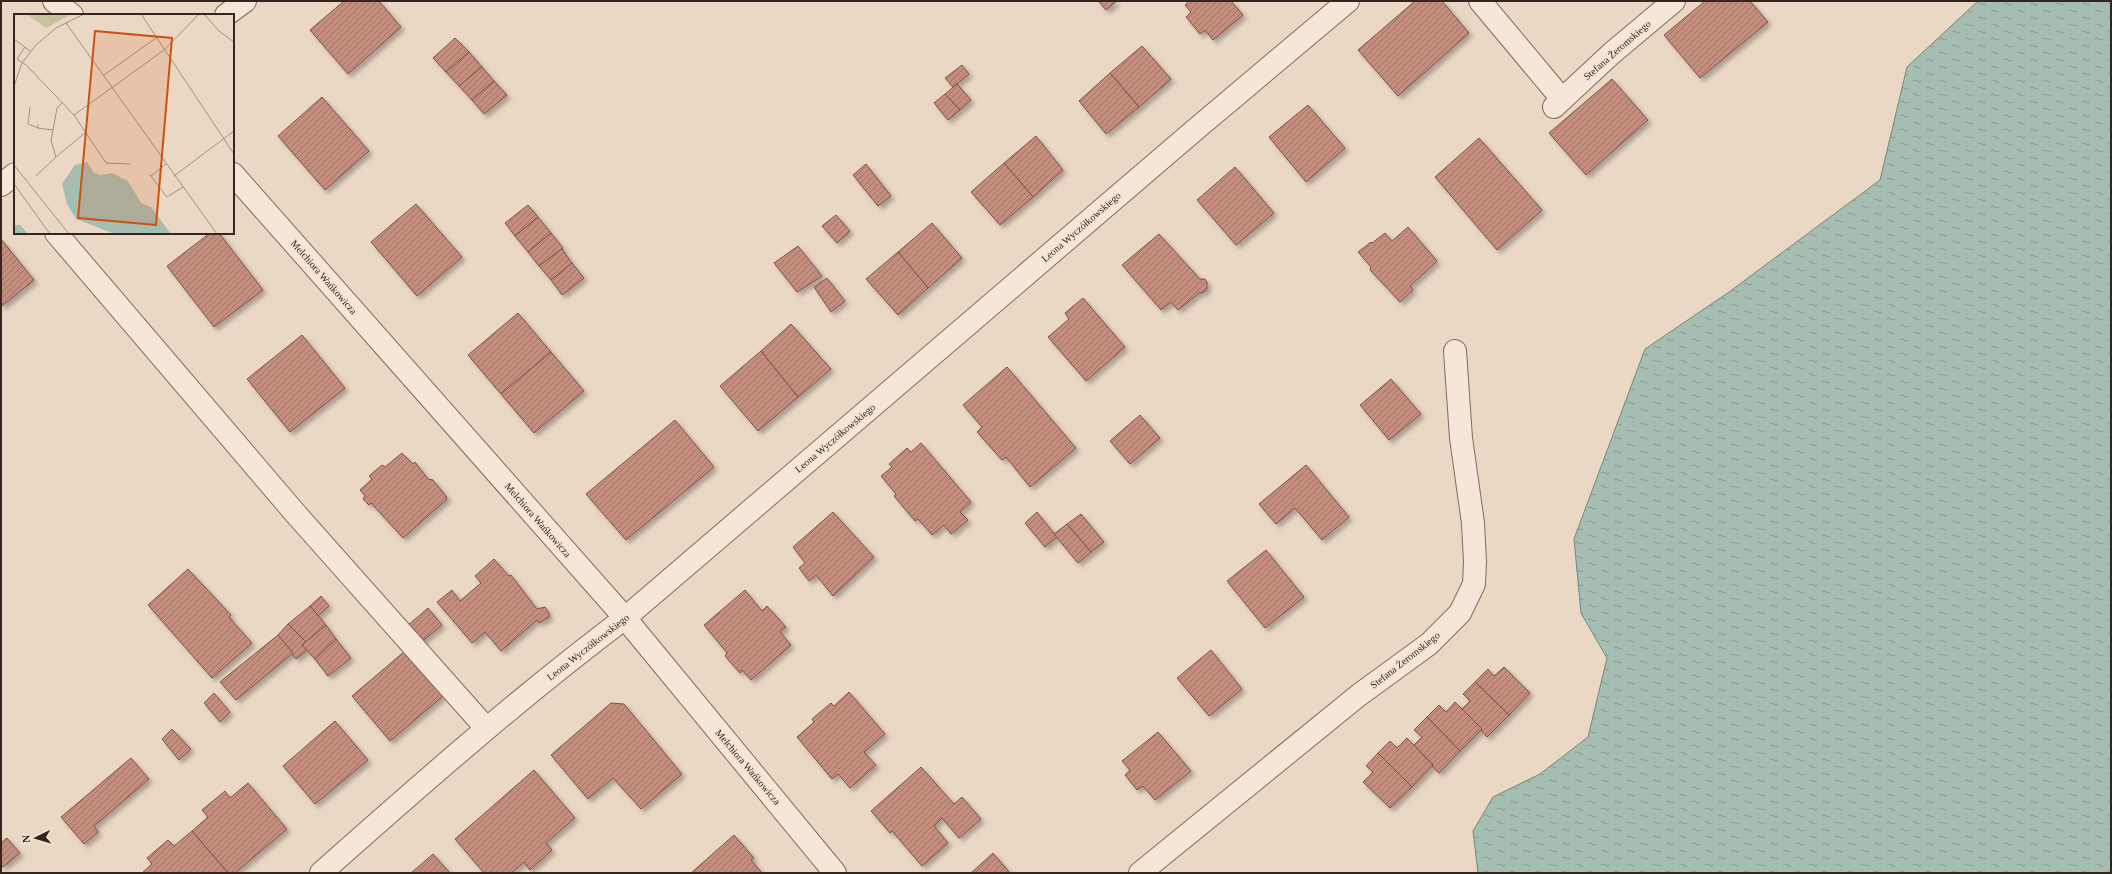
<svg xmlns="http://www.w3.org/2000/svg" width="2112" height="874" viewBox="0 0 2112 874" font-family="Georgia,serif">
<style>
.water{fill:url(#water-ripples);stroke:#6e8a7e}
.building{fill:url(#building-hatch);stroke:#7f5145;filter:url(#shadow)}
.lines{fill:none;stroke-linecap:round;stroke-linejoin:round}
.minor-casing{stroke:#836a5d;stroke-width:24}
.minor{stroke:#f5e6d7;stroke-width:22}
.labels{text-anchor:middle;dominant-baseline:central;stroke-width:4;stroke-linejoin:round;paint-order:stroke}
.street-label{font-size:10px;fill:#34251f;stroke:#f2e3d3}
.inset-road{fill:none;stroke:#a19083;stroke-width:1}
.view{fill:#cd510f;fill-opacity:0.15;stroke:#cd510f;stroke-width:2}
.inset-edge{fill:none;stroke:#34251f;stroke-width:2}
</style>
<defs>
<pattern id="water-ripples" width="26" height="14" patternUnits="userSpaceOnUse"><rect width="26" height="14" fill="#a6bdb2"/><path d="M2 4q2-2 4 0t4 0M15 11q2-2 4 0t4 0" fill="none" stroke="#889990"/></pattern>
<pattern id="building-hatch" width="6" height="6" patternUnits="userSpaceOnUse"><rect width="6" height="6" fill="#c48e7e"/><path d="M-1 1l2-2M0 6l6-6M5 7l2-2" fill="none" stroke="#a07467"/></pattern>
<filter id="shadow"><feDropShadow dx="3.5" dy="3.5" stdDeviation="2" flood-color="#0004"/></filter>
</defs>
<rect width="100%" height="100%" fill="#ead8c5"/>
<path class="water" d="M1978 1H2111V873H1478L1473 831 1493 797 1540 774 1588 737 1607 658 1581 613 1574 539 1645 349 1729 292 1880 180 1907 67Z"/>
<g class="building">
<path d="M344 1H379L401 27 348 74 310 30Z"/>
<path d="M1098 1H1117L1106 10Z"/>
<path d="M1189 1H1231L1243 15 1213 40 1205 30 1200 34 1186 17 1191 12 1185 5Z"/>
<path d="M1415 1H1442L1469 33 1398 96 1358 50Z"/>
<path d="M1705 1H1750L1768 22 1700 78 1664 35Z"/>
<path d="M455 38 469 52 446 72 433 58Z"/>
<path d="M1142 46 1171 79 1139 107 1110 73Z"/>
<path d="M469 52 482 67 459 86 446 72Z"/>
<path d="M962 65 969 74 953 87 945 78Z"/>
<path d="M482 67 494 81 472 100 459 86Z"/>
<path d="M1110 73 1139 107 1106 134 1079 101Z"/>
<path d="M1612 79 1648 120 1586 175 1549 133Z"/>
<path d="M494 81 507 95 484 114 472 100Z"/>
<path d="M957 84 971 100 960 110 945 94Z"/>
<path d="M945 94 960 110 948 120 934 103Z"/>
<path d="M322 97 369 151 325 190 278 136Z"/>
<path d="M1308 105 1345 148 1306 182 1269 137Z"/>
<path d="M1036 136 1063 170 1033 197 1004 163Z"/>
<path d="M1479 138 1542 210 1497 250 1435 177Z"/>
<path d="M1004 163 1033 197 1000 225 971 192Z"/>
<path d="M866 164 891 196 878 206 853 175Z"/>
<path d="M1235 167 1274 213 1236 245 1197 200Z"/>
<path d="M416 204 462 257 417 296 371 242Z"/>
<path d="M528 205 538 217 515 236 505 223Z"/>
<path d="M836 215 850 231 837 243 822 226Z"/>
<path d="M538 217 551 233 528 252 515 236Z"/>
<path d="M932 223 962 258 928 288 898 252Z"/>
<path d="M1408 227 1437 261 1410 286 1413 290 1400 302 1370 270 1371 267 1358 252 1371 242 1372 243 1385 233 1392 241Z"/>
<path d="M210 233H219L263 290 214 327 167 266Z"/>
<path d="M551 233 563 248 539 266 528 252Z"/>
<path d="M1159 234 1200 279H1205L1207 282V289L1204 292 1199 293 1178 310 1171 302 1161 310 1122 265Z"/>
<path d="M1 239 34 280 1 307Z"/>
<path d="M798 246 822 276 797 292 774 263Z"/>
<path d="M562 249 572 263 551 280 539 266Z"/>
<path d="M898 252 928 288 898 315 866 279Z"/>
<path d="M572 263 584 278 562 295 551 280Z"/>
<path d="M827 278 845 301 831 312 814 287Z"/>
<path d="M1083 298 1125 347 1086 381 1048 337 1069 319 1065 313Z"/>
<path d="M518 313 551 352 501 394 468 355Z"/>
<path d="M791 324 831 369 798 397 761 351Z"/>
<path d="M302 335 345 388 290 432 247 379Z"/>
<path d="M761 351 798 397 758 431 720 386Z"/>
<path d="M551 352 584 391 534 433 501 394Z"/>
<path d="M1007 367 1076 448 1030 487 1006 457 1002 460 977 432 982 427 963 405Z"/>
<path d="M1391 379 1421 414 1389 440 1360 405Z"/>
<path d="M1140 415 1160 438 1130 464 1110 441Z"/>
<path d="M675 420 714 467 626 540 586 494Z"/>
<path d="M921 443 971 502 960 512 968 520 951 534 944 525 932 535 918 519 915 521 894 496 896 494 881 476 892 467 889 464 907 448 911 452Z"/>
<path d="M402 453 413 464 415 462 428 479 433 480 446 496 447 499 403 538 371 503 369 505 363 499 365 496 360 490 372 479 369 476 382 465 385 467Z"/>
<path d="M1306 465 1349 517 1322 540 1295 508 1276 524 1259 504Z"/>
<path d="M833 512 874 557 833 596 816 575 809 581 799 568 805 563 793 547Z"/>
<path d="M1037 512 1057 537 1045 547 1025 523Z"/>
<path d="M1081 514 1104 542 1091 552 1067 524Z"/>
<path d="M1067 524 1091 552 1078 563 1054 534Z"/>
<path d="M1266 550 1304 597 1265 628 1227 581Z"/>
<path d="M494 559 509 576 511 575 537 609 545 607 549 613V617L539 623 537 620 501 651 485 632 472 643 437 602 452 590 460 601 481 583 475 576Z"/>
<path d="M188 569 231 615 229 617 252 643 212 678 148 605Z"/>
<path d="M745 590 762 611 767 606 786 627 780 632 791 645 751 680 742 670 740 673 725 656 727 653 704 625Z"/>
<path d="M321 596 329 606 318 616 310 606Z"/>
<path d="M310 606 326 625 306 642 288 624Z"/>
<path d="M428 608 442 625 420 643 407 626Z"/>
<path d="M288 624 306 642 302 645 307 650 296 659 278 635Z"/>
<path d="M326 625 336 639 315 659 302 645Z"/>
<path d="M278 635 293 653 236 700 220 682Z"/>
<path d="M336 639 351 658 328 676 315 659Z"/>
<path d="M1211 650 1242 689 1209 716 1177 678Z"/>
<path d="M405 651 443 696 390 741 352 696Z"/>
<path d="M1504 667 1530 693 1509 715 1475 682 1488 669 1494 676Z"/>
<path d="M1475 682 1509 715 1487 737 1481 730 1482 729 1462 709 1470 701 1463 694Z"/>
<path d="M849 692 885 734 864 752 876 765 850 788 838 774 832 779 797 737 814 722 812 719 831 703 834 706Z"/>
<path d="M214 693 230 712 220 722 204 703Z"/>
<path d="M1455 702 1482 729 1460 751 1427 717 1439 705 1446 712Z"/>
<path d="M611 703 624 704 682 774 641 809 613 778 588 799 551 755Z"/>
<path d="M1427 717 1460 751 1439 773 1432 766 1433 765 1414 745 1422 737 1414 730Z"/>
<path d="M335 721 368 760 315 804 283 766Z"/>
<path d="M172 729 191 749 179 760 162 739Z"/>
<path d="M1158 732 1191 771 1155 800 1143 786 1137 790 1125 775 1130 770 1122 761Z"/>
<path d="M1407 738 1433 765 1412 787 1378 753 1390 741 1397 748Z"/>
<path d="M1378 753 1412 787 1390 808 1363 782 1373 772 1366 766Z"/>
<path d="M131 758 149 779 94 826 98 832 84 844 61 817Z"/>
<path d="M921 767 954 804 962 797 981 819 959 838 942 818 934 826 948 843 922 866 892 831 890 833 871 811Z"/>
<path d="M534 770 575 818 546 843 552 850 530 870 524 862 511 873H484L455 839Z"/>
<path d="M248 783 287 829 235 873H228L192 831 208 817 202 810 225 791 230 798Z"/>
<path d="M192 831 228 873H142L152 864 147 858 168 840 174 846Z"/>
<path d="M734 835 754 858 751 860 762 873H691Z"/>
<path d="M7 838 20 853 3 867 1 865V841L2 842Z"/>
<path d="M993 853 1010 873H971Z"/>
<path d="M433 854 450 873H411Z"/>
</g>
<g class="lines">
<g class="minor-casing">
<g id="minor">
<path d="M54 1 72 15"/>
<path d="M1480 1 1562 99"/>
<path d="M226 15 245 1"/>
<path d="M1554 107 1612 53 1674 1"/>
<path d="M233 174 625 618 835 873"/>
<path d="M1 185 15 174"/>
<path d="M56 233 295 513 486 728"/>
<path d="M321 873C420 785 519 698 625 618L1196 129 1348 1"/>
<path d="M1140 873 1359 695 1429 644 1460 613 1474 584 1475 562 1473 523 1461 438 1455 351"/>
</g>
</g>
<use href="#minor" class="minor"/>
</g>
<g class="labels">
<g class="street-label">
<text transform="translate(1617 50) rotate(-41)">Stefana Żeromskiego</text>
<text transform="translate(1081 227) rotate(-41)">Leona Wyczółkowskiego</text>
<text transform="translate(324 277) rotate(49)">Melchiora Wańkowicza</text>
<text transform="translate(835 438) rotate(-40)">Leona Wyczółkowskiego</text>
<text transform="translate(538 520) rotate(49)">Melchiora Wańkowicza</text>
<text transform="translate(588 647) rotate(-38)">Leona Wyczółkowskiego</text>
<text transform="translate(1405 660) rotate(-38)">Stefana Żeromskiego</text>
<text transform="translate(748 767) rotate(50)">Melchiora Wańkowicza</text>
</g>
</g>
<g transform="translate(14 14)">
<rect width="220" height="220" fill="#ead8c5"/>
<path d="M13 0H58L32 14Z" fill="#c6c39a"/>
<path d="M73 148 80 159 87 161 98 159 114 167 127 189 137 193 157 220H101L62 205 53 190 48 170 61 151ZM0 211H6L14 220H0Z" fill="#a6bdb2"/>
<path class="inset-road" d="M127 0 220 140M190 0 205 17 220 28M52 9 203 220M0 25 16 37M11 33 3 45 12 51 60 101 92 149 116 150M90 61 142 24M0 72 8 49 22 31 42 14 70 0M16 93 14 110 24 114M60 101 150 36 185 0M24 110V114L39 116M42 143 72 118M0 151 55 220M136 161 153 183 169 173M22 162 42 143 37 127 43 94 48 89M137 162 152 150M160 162 220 117M0 170 36 220"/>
<path class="view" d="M81 17 158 24 142 211 64 204Z"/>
<rect width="220" height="220" class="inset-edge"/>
</g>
<rect width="2112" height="874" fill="none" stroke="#34251f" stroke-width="4"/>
<g transform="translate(36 838) rotate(265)" stroke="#f2e3d3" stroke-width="3" paint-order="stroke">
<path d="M0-3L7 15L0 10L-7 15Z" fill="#34251f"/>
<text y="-6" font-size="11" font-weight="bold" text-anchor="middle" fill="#34251f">N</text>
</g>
</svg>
